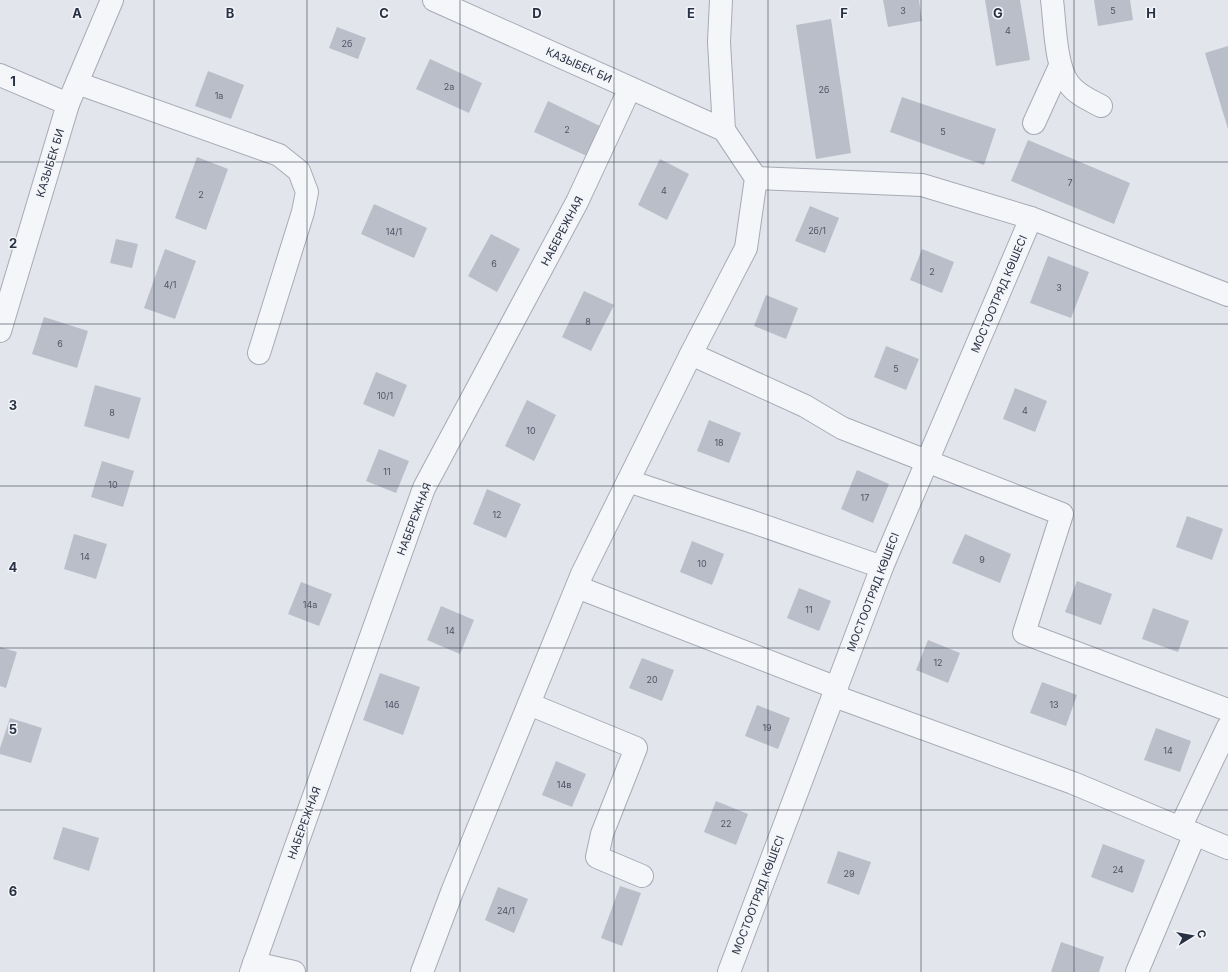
<svg xmlns="http://www.w3.org/2000/svg" width="1228" height="972" viewBox="0 0 1228 972" font-family="Inter,sans-serif">
<style>
.building{fill:#b9bec9}
.lines{fill:none;stroke-linecap:round;stroke-linejoin:round}
.minor-casing{stroke:#a7abb6;stroke-width:24}
.minor{stroke:#f5f6f9;stroke-width:22}
.grid{fill:none;stroke:#293144;stroke-width:1;stroke-opacity:0.55}
.labels{text-anchor:middle;dominant-baseline:central;stroke-width:3;stroke-linejoin:round;paint-order:stroke}
.number-label{font-size:9px;fill:#4d5465}
.street-label{font-size:11px;fill:#293144;stroke:#f2f4f8}
.grid-label{font-size:13px;text-anchor:middle;font-weight:bold;fill:#293144;stroke:#f2f4f8;stroke-width:3;stroke-linejoin:round;paint-order:stroke}
</style>
<rect width="100%" height="100%" fill="#e2e5eb"/>
<g class="building">
<path d="M883 0H919L922 21 888 27Z"/>
<path d="M985 0H1020L1030 60 996 66Z"/>
<path d="M1094 0H1130L1133 20 1098 26Z"/>
<path d="M831 19 851 153 816 159 796 25Z"/>
<path d="M337 27 366 38 358 59 329 48Z"/>
<path d="M1228 46V129L1205 53Z"/>
<path d="M430 59 482 83 469 113 416 89Z"/>
<path d="M208 71 244 85 231 119 195 106Z"/>
<path d="M902 97 996 129 984 165 890 132Z"/>
<path d="M548 101 600 126 587 156 534 132Z"/>
<path d="M1028 140 1130 183 1114 224 1011 181Z"/>
<path d="M197 157 228 169 206 230 175 218Z"/>
<path d="M660 159 689 174 667 220 638 205Z"/>
<path d="M374 204 427 228 414 258 361 234Z"/>
<path d="M810 206 839 218 825 253 795 241Z"/>
<path d="M491 234 520 249 497 292 468 276Z"/>
<path d="M116 239 138 244 132 268 110 263Z"/>
<path d="M165 249 196 261 175 319 144 308Z"/>
<path d="M922 249 954 262 942 293 910 280Z"/>
<path d="M1048 256 1089 272 1071 318 1030 303Z"/>
<path d="M584 291 614 305 591 351 562 337Z"/>
<path d="M766 295 798 308 786 339 754 326Z"/>
<path d="M44 317 88 331 77 368 32 354Z"/>
<path d="M886 346 919 359 906 390 874 377Z"/>
<path d="M376 372 407 385 394 417 363 404Z"/>
<path d="M95 385 141 398 129 439 84 426Z"/>
<path d="M1015 388 1047 401 1035 432 1003 419Z"/>
<path d="M527 400 556 415 534 461 505 446Z"/>
<path d="M709 420 741 433 729 463 697 451Z"/>
<path d="M379 449 409 461 396 493 366 481Z"/>
<path d="M102 461 134 471 123 507 91 497Z"/>
<path d="M857 470 889 484 873 523 841 509Z"/>
<path d="M487 489 521 504 506 538 473 524Z"/>
<path d="M1187 516 1223 529 1212 560 1176 547Z"/>
<path d="M74 534 107 544 96 579 64 569Z"/>
<path d="M965 534 1011 554 1000 583 952 563Z"/>
<path d="M692 541 724 554 712 585 680 572Z"/>
<path d="M1077 581 1112 594 1101 625 1065 612Z"/>
<path d="M301 582 332 594 319 626 288 614Z"/>
<path d="M799 588 831 601 819 631 787 618Z"/>
<path d="M441 606 474 620 460 654 427 640Z"/>
<path d="M1153 608 1189 621 1178 652 1142 639Z"/>
<path d="M928 640 960 653 948 683 916 670Z"/>
<path d="M0 647 17 652 6 688 0 686Z"/>
<path d="M642 658 674 670 662 701 629 688Z"/>
<path d="M380 673 420 687 403 735 363 720Z"/>
<path d="M1042 682 1077 695 1066 726 1030 713Z"/>
<path d="M757 705 790 718 778 749 745 736Z"/>
<path d="M10 718 42 728 31 763 0 754V748Z"/>
<path d="M1156 728 1191 741 1180 772 1144 760Z"/>
<path d="M556 761 586 774 572 807 542 795Z"/>
<path d="M716 801 748 814 736 845 704 832Z"/>
<path d="M63 827 99 838 89 871 53 859Z"/>
<path d="M1103 844 1145 860 1133 893 1091 877Z"/>
<path d="M838 851 871 862 859 895 827 883Z"/>
<path d="M620 886 641 893 622 946 601 938Z"/>
<path d="M498 887 528 899 514 933 485 920Z"/>
<path d="M1061 942 1104 957 1099 972H1051Z"/>
</g>
<g class="lines">
<g class="minor-casing">
<g id="minor">
<path d="M434 0 724 130"/>
<path d="M1052 0C1055 22 1055 66 1069 84 1077 95 1090 100 1101 106"/>
<path d="M0 75 68 104"/>
<path d="M77 83 279 155 299 171 307 192 303 212 259 353"/>
<path d="M1034 123 1060 66"/>
<path d="M756 178 922 185 1031 218 1228 295"/>
<path d="M0 331 68 104 112 0"/>
<path d="M691 354 805 406 842 428 1062 514 1024 633 1228 710"/>
<path d="M628 481 750 521 882 567"/>
<path d="M577 587 837 688"/>
<path d="M834 696 1073 783 1228 848"/>
<path d="M529 704 636 748 602 834 597 857 642 876"/>
<path d="M1180 828 1228 727"/>
<path d="M254 963 294 972"/>
<path d="M251 972 424 488 577 202 630 88"/>
<path d="M422 972 452 892 582 574 691 354 746 248 756 178 724 130 719 42 721 0"/>
<path d="M729 972 882 567 1031 218"/>
<path d="M1137 972 1195 834"/>
</g>
</g>
<use href="#minor" class="minor"/>
</g>
<path class="grid" d="M154 0V972M307 0V972M460 0V972M614 0V972M768 0V972M921 0V972M1074 0V972M0 162H1228M0 324H1228M0 486H1228M0 648H1228M0 810H1228"/>
<g class="labels">
<g class="number-label">
<text x="903" y="10">3</text>
<text x="1113" y="10">5</text>
<text x="1008" y="30">4</text>
<text x="347" y="43">2б</text>
<text x="449" y="86">2а</text>
<text x="824" y="89">2б</text>
<text x="219" y="95">1а</text>
<text x="567" y="129">2</text>
<text x="943" y="131">5</text>
<text x="1070" y="182">7</text>
<text x="664" y="190">4</text>
<text x="201" y="194">2</text>
<text x="817" y="230">2б/1</text>
<text x="394" y="231">14/1</text>
<text x="494" y="263">6</text>
<text x="932" y="271">2</text>
<text x="170" y="284">4/1</text>
<text x="1059" y="287">3</text>
<text x="588" y="321">8</text>
<text x="60" y="343">6</text>
<text x="896" y="368">5</text>
<text x="385" y="395">10/1</text>
<text x="1025" y="410">4</text>
<text x="112" y="412">8</text>
<text x="531" y="430">10</text>
<text x="719" y="442">18</text>
<text x="387" y="471">11</text>
<text x="113" y="484">10</text>
<text x="865" y="497">17</text>
<text x="497" y="514">12</text>
<text x="85" y="556">14</text>
<text x="982" y="559">9</text>
<text x="702" y="563">10</text>
<text x="310" y="604">14а</text>
<text x="809" y="609">11</text>
<text x="450" y="630">14</text>
<text x="938" y="662">12</text>
<text x="652" y="679">20</text>
<text x="392" y="704">14б</text>
<text x="1054" y="704">13</text>
<text x="767" y="727">19</text>
<text x="1168" y="750">14</text>
<text x="564" y="784">14в</text>
<text x="726" y="823">22</text>
<text x="1118" y="869">24</text>
<text x="849" y="873">29</text>
<text x="506" y="910">24/1</text>
</g>
<g class="street-label">
<text transform="translate(579 65) rotate(24)">КАЗЫБЕК БИ</text>
<text transform="translate(50 163) rotate(-73)">КАЗЫБЕК БИ</text>
<text transform="translate(562 231) rotate(-62)">НАБЕРЕЖНАЯ</text>
<text transform="translate(999 294) rotate(-67)">МОСТООТРЯД КӨШЕСІ</text>
<text transform="translate(414 519) rotate(-69)">НАБЕРЕЖНАЯ</text>
<text transform="translate(873 592) rotate(-69)">МОСТООТРЯД КӨШЕСІ</text>
<text transform="translate(304 823) rotate(-70)">НАБЕРЕЖНАЯ</text>
<text transform="translate(758 895) rotate(-69)">МОСТООТРЯД КӨШЕСІ</text>
</g>
</g>
<g class="grid-label">
<text x="77" y="18">A</text>
<text x="230" y="18">B</text>
<text x="384" y="18">C</text>
<text x="537" y="18">D</text>
<text x="691" y="18">E</text>
<text x="844" y="18">F</text>
<text x="998" y="18">G</text>
<text x="1151" y="18">H</text>
<text x="13" y="86">1</text>
<text x="13" y="248">2</text>
<text x="13" y="410">3</text>
<text x="13" y="572">4</text>
<text x="13" y="734">5</text>
<text x="13" y="896">6</text>
</g>
<g transform="translate(1192 936) rotate(79)" stroke="#f2f4f8" stroke-width="3" paint-order="stroke">
<path d="M0-3L7 15L0 10L-7 15Z" fill="#293144"/>
<text y="-6" font-size="11" font-weight="bold" text-anchor="middle" fill="#293144">С</text>
</g>
</svg>
